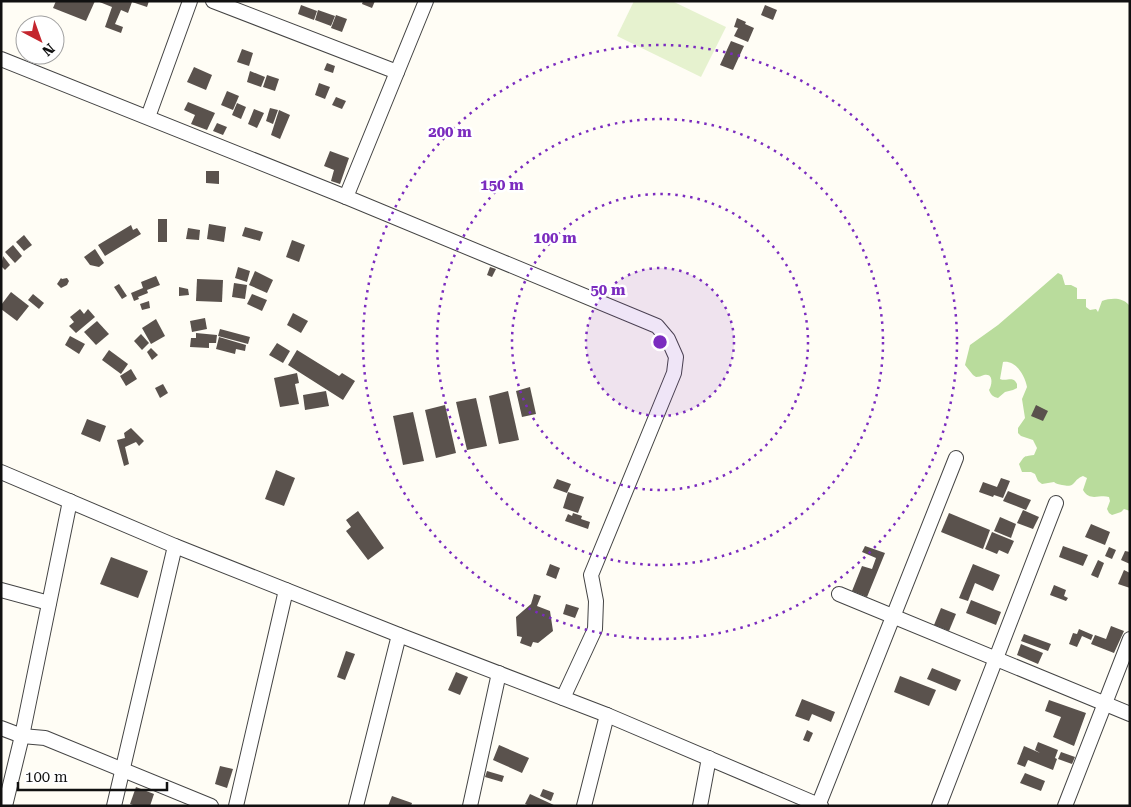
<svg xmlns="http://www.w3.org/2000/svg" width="1131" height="807" viewBox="0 0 1131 807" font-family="'Roboto Serif',serif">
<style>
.forest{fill:#b9dc9c}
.pitch{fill:#e6f2cf}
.building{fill:#5a524d}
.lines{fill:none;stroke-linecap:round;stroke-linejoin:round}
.minor-casing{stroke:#444;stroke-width:16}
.minor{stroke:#fff;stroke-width:14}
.ring{fill:none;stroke:#7b2cbf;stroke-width:2.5;stroke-dasharray:2.5 5}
.centre{fill:#7b2cbf;stroke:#fff;stroke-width:2.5}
.ring-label{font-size:15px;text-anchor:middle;font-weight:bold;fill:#7b2cbf;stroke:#fff;stroke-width:5;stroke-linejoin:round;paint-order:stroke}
</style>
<rect width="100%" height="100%" fill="#fffdf5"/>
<path class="forest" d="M1058 273 1062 275 1065 285H1071L1077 288V299H1086V307L1090 310 1096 309 1098 312 1102 301C1111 298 1122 297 1129 305L1130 511 1124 509 1121 512 1112 515 1109 513 1107 509 1110 501 1109 497C1099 494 1090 502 1083 490L1087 478 1083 476C1071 481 1077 488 1062 485 1059 484 1056 484 1054 482L1042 484 1038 481 1035 474 1031 472H1022L1019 464C1026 455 1022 457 1034 455L1037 448 1033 440 1021 436 1018 433V428L1025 418 1022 399 1027 387C1025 376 1016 360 1003 362L1000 379C1007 382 1013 375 1017 384V388L1013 390 1005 392 998 398C993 397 991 395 989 390 992 385 994 373 984 375 981 376 979 377 976 377L973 375 965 365 970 345 998 325Z"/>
<path class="pitch" d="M634 1H672L726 27 701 77 617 36Z"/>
<g class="building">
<path d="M56 1H95L86 21 53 8Z"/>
<path d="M97 1H149L147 7 132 2 128 13 121 10 115 24 123 27 121 33 105 27 112 7Z"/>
<path d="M363 1H375L372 8 362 4Z"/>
<path d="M301 5 317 11 314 20 298 14Z"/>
<path d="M765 5 777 10 773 20 761 15Z"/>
<path d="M318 10 335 16 331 26 315 20Z"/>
<path d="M336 15 347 19 342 32 331 28Z"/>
<path d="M32 18 46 23 45 25H29Z"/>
<path d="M737 18 746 22 745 24 754 28 748 42 734 36 738 28 734 27Z"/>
<path d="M731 41 744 46 733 70 720 65Z"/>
<path d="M242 49 253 53 249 66 237 62Z"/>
<path d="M327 63 335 66 333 73 324 70Z"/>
<path d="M194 67 212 75 206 90 187 82Z"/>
<path d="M250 71 265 77 261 87 247 82Z"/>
<path d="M267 75 279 79 275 91 263 87Z"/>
<path d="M319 83 330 87 325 99 315 95Z"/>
<path d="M227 91 239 96 233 110 221 105Z"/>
<path d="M336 97 346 101 342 109 332 105Z"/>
<path d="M188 102 215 113 207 130 191 124 195 115 184 110Z"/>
<path d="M237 103 246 107 241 119 232 115Z"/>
<path d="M270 108 278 110 273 124 266 121Z"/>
<path d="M254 109 264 113 257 128 248 124Z"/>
<path d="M279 110 290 115 280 139 271 135Z"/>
<path d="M217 123 227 127 223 135 213 131Z"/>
<path d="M330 151 349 158 340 184 331 181 334 170 324 166Z"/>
<path d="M206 171H219V184L206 183Z"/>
<rect x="158" y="219" width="9" height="23"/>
<path d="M209 224 226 227 224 242 207 239Z"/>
<path d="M131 225 133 230 137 228 141 234 105 256 98 245Z"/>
<path d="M245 227 263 232 260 241 242 236Z"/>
<path d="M188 228 200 230 199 240 186 239Z"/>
<path d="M24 235 32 245 24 251 16 242Z"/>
<path d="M292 240 305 245 299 262 286 257Z"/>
<path d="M13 245 22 256 15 263 5 252Z"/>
<path d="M95 249 104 263 99 267 90 265 84 257Z"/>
<path d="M3 256 10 265 5 270 1 266Z"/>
<path d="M238 267 250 271 247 282 235 278Z"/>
<path d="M490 267 496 269 492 277 487 275Z"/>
<path d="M255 271 273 280 267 293 249 285Z"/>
<path d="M156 276 160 285 147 290 148 293 138 297 139 299 134 301 131 293 143 288 141 282Z"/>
<path d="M61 278 62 279 67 278 69 281 67 285 61 288 57 284Z"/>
<path d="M197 279 223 280 222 302 196 301Z"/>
<path d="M234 283 247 285 245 299 232 297Z"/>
<path d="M119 284 127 296 122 299 114 287Z"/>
<path d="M179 287 188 289 189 295 179 296Z"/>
<path d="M11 292 29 306 17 321 1 309V305Z"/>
<path d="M33 294 44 303 39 309 28 300Z"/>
<path d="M252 294 267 300 262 311 247 304Z"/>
<path d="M149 301 150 308 142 310 140 304Z"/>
<path d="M80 309 84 314 88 309 95 317 76 333 69 326 74 322 70 317Z"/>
<path d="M293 313 308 321 301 333 287 325Z"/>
<path d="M205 318 207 329 192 332 190 321Z"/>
<path d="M156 319 165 336 151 344 142 328Z"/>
<path d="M97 321 109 334 96 345 84 332Z"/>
<path d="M220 329 250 337 248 344 218 336Z"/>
<path d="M196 333 217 335 216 343H209V348L190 347 191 338H196Z"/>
<path d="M141 334 149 343 142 350 134 341Z"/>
<path d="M70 336 85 344 79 354 65 345Z"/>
<path d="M219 337 246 345 245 351 236 349 235 354 216 349Z"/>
<path d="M277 343 290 351 283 363 269 355Z"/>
<path d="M151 348 158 355 152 360 147 352Z"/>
<path d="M109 350 128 364 121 374 102 360Z"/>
<path d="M297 350 339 376 342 373 355 381 343 400 288 365Z"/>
<path d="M131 369 137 379 126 386 120 376Z"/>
<path d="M297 373 299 383 295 384 299 404 280 407 274 378Z"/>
<path d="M163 384 168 393 160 398 155 388Z"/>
<path d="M530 387 536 414 522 417 516 391Z"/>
<path d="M326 391 329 406 305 410 303 395Z"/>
<path d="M508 391 519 440 499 444 489 396Z"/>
<path d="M476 398 487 446 467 450 456 402Z"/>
<path d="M445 405 456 453 436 458 425 410Z"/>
<path d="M1036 405 1048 411 1043 421 1031 416Z"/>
<path d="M413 412 424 461 403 465 393 416Z"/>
<path d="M87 419 106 426 100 442 81 434Z"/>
<path d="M131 428 144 441 139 446 136 442 125 447 129 464 124 466 117 440 125 438 124 433Z"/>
<path d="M276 470 295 478 284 506 265 499Z"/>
<path d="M1001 478 1010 481 1003 498 994 495 993 497 979 492 983 482 997 487Z"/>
<path d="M557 479 571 484 567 493 553 488Z"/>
<path d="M1008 491 1031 500 1026 510 1003 501Z"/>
<path d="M568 492 584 497 578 513 563 508Z"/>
<path d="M1023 510 1039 517 1033 529 1017 523Z"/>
<path d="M358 511 384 548 368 560 346 531 351 527 346 520Z"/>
<path d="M573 513 582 516 581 519 590 522 588 529 565 521 568 514 572 516Z"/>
<path d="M949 513 990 530 983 549 941 532Z"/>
<path d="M1000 517 1016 524 1011 538 994 531Z"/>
<path d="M1091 524 1110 532 1105 545 1085 537Z"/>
<path d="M992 532 1014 541 1008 554 999 550 997 554 985 549Z"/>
<path d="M865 546 885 553 867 597 852 591 862 566 872 569 876 558 862 552Z"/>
<path d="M1063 546 1088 555 1083 566 1059 557Z"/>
<path d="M1109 547 1116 550 1112 559 1105 556Z"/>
<path d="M1125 551 1130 552V564L1121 560Z"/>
<path d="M111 557 148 571 138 598 100 584Z"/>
<path d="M1098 560 1104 563 1098 578 1091 575Z"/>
<path d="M550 564 560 568 556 579 546 575Z"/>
<path d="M973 564 1000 575 993 591 975 583 968 601 959 598Z"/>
<path d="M1124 570 1130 573V588L1118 584Z"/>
<path d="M1054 585 1066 590 1064 596 1068 598 1066 601 1050 595Z"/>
<path d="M534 594 541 596 537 606 550 611 553 631 538 643 533 642 531 647 520 643 522 637 517 636 516 617 531 604Z"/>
<path d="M971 600 1001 612 996 625 966 613Z"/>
<path d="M566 604 579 608 575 618 563 614Z"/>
<path d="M941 608 956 614 949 631 934 625Z"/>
<path d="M1111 626 1124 631 1114 653 1091 644 1095 635 1106 639Z"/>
<path d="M1079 629 1093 635 1091 640 1082 636 1077 647 1069 644 1073 633 1077 634Z"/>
<path d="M1024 634 1051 644 1048 651 1021 641Z"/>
<path d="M1021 644 1043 653 1038 664 1017 655Z"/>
<path d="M346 651 355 654 345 680 337 677Z"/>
<path d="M932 668 961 680 956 691 927 679Z"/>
<path d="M456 672 468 677 460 695 448 690Z"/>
<path d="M900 676 936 690 929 706 894 692Z"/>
<path d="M802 699 835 712 831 722 812 714 809 721 795 716Z"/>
<path d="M1049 700 1086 713 1074 746 1053 737 1061 717 1045 711Z"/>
<path d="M807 730 813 733 809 742 803 740Z"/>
<path d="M1038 742 1058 750 1055 758 1057 759 1053 770 1028 760 1025 767 1017 764 1024 746 1040 753 1035 750Z"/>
<path d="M499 745 529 758 522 773 493 760Z"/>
<path d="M1061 752 1075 757 1072 764 1058 759Z"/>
<path d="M220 766 233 769 227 788 215 784Z"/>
<path d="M487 771 504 776 502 782 485 777Z"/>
<path d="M1025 773 1045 781 1041 791 1020 783Z"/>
<path d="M136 787 154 794 150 806H136L130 804Z"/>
<path d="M543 789 554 793 551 801 540 796Z"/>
<path d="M530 794 556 806H530L525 804Z"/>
<path d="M392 796 412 803 411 806H388Z"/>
</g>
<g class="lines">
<g class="minor-casing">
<g id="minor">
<path d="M213 1 397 72"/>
<path d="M1 59 346 197 657 326 668 339 676 357 674 373 591 575 596 601 595 629 563 698"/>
<path d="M148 117 190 1"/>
<path d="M346 197 426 1"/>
<path d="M1 472 175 546 399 635 607 715 821 806"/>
<path d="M1 590 49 603"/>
<path d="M839 594 1130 714"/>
<path d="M1 728 22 736 45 738 211 806"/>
<path d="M5 806 22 736 70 501"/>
<path d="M114 806 175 546"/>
<path d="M236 806 286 590"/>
<path d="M356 806 399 635"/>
<path d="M470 806 499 673"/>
<path d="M584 806 607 715"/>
<path d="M700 806 709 758"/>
<path d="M818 806 956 458"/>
<path d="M939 806 1056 503"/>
<path d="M1065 806 1130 639"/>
</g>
</g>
<use href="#minor" class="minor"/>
</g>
<circle cx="660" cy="342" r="74" fill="#7b2cbf" fill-opacity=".12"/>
<g class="ring">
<circle cx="660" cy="342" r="74"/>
<circle cx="660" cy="342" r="148"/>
<circle cx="660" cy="342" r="223"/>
<circle cx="660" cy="342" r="297"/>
</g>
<circle cx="660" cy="342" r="8" class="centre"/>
<g class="ring-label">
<text x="450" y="137">200 m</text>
<text x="502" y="190">150 m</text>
<text x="555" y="243">100 m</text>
<text x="608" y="295">50 m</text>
</g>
<rect width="1131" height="807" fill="none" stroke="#111111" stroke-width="5"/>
<g transform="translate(40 40) rotate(139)"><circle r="24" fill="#ffffff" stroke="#a0a0a0"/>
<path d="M0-4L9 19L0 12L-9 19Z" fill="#c4262e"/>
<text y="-8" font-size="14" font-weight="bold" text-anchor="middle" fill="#111111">N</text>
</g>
<path d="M18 782v8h149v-8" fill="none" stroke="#111111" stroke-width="2.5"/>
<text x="25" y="782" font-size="15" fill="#111111" stroke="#ffffff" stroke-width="4" paint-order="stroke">100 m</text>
</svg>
